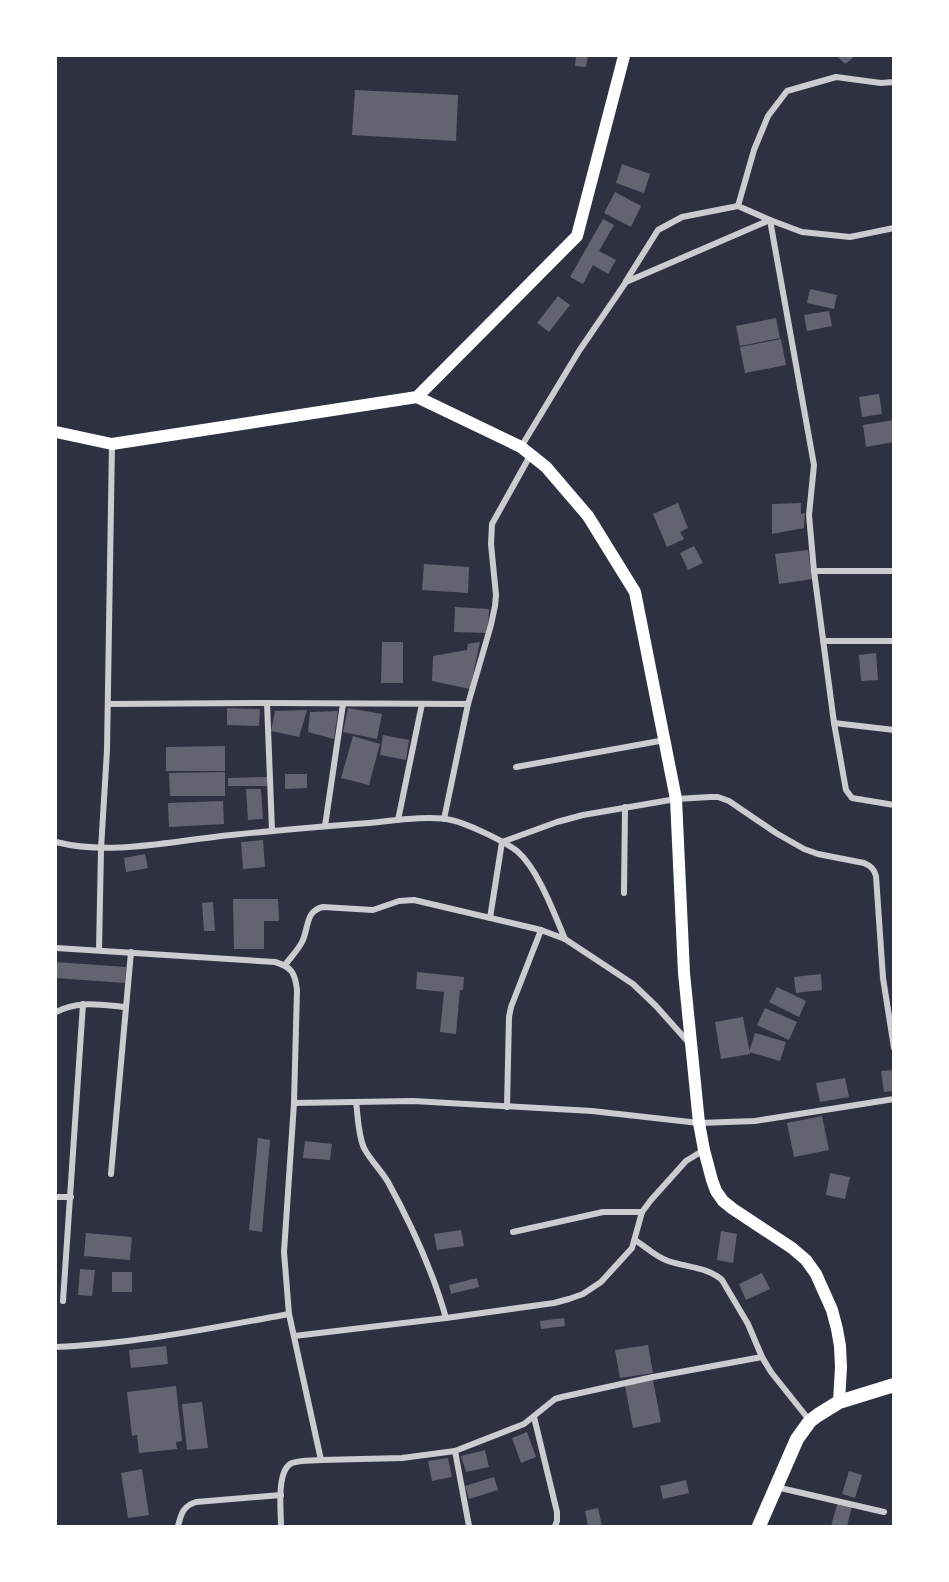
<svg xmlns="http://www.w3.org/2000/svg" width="949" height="1582" viewBox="0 0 949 1582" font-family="Bitter,serif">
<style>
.building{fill:#626471}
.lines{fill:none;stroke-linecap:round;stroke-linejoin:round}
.minor{stroke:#caccd0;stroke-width:6}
.secondary{stroke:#fff;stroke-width:12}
.primary{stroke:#fff;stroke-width:14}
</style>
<rect width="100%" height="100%" fill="#2d3142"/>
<g class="building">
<path d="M576 56H588L586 67 575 66Z"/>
<path d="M837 56H855L845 64Z"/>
<path d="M355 90 458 95 456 141 352 135Z"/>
<path d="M622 164 650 174 644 193 616 183Z"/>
<path d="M615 192 641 206 631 227 604 213Z"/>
<path d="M603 219 614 225 599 251 616 260 608 274 593 265 583 284 570 277Z"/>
<path d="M810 289 837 295 834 309 807 303Z"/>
<path d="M558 296 570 305 549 332 537 323Z"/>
<path d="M829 311 832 326 807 331 804 315Z"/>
<path d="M776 318 780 338 740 346 736 326Z"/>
<path d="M781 339 786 365 745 373 740 347Z"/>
<path d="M879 394 882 414 862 417 859 397Z"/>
<path d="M894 420V442L866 447 863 425Z"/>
<path d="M678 503 688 528 680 532 684 539 667 547 653 514Z"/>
<path d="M801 503V514L805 513 804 528 772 534V504Z"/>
<path d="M694 546 703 563 688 570 680 553Z"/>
<path d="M808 550 812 579 779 584 775 554Z"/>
<path d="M424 564 469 567 468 593 422 590Z"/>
<path d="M455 607 489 609 488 633 454 632Z"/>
<path d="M382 642H403V683H381Z"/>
<path d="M480 642 470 689 432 681 433 656 467 650 468 644Z"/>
<path d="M876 653 878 680 861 681 859 655Z"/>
<path d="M227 708 260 709 259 726 227 725Z"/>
<path d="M348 708 382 714 377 739 343 732Z"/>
<path d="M307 710 299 737 271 731 275 711Z"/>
<path d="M338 711 334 739 308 732 310 712Z"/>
<path d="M383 735 409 740 406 760 380 755Z"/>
<path d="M353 736 380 744 369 785 341 778Z"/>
<path d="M225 746V771H166V747Z"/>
<path d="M225 772V796H170L169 773Z"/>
<path d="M285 774H307V788L285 789Z"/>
<path d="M267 777V786H228V778Z"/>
<path d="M246 789H261L263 819 248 820Z"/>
<path d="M223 801 224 824 169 827 168 803Z"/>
<path d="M263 840 265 867 243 869 241 842Z"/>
<path d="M145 854 148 868 126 872 124 858Z"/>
<path d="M233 899H278L279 921H264V949H234Z"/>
<path d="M213 902 215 931H204L202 903Z"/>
<path d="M56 962 126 967 125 983 56 978Z"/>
<path d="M417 972 464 977 463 990H460L456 1034 440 1032 444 992 416 989Z"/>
<path d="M821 974 822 990 796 993 794 977Z"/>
<path d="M777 987 806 1001 799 1017 769 1002Z"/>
<path d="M765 1008 797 1022 789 1040 757 1025Z"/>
<path d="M743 1017 750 1054 721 1059 715 1022Z"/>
<path d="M755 1033 786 1042 780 1061 749 1052Z"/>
<path d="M893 1070 894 1091 884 1092 881 1071Z"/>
<path d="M845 1078 849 1097 820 1102 816 1083Z"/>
<path d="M822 1116 829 1150 794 1157 787 1123Z"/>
<path d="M258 1138 270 1140 262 1232 249 1230Z"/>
<path d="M305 1141 332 1144 330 1160 303 1158Z"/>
<path d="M830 1173 850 1177 845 1199 826 1195Z"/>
<path d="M461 1230 464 1246 437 1250 434 1234Z"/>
<path d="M721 1231 737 1234 733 1263 717 1260Z"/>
<path d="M86 1233 132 1237 130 1260 84 1256Z"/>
<path d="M80 1269 95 1270 92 1296 78 1295Z"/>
<rect x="112" y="1272" width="20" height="20"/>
<path d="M762 1273 770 1289 746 1300 739 1284Z"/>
<path d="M477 1278 479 1287 451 1294 449 1285Z"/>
<path d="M564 1318 565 1326 541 1329 540 1321Z"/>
<path d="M648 1345 653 1373 620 1378 615 1350Z"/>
<path d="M166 1346 168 1364 131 1368 129 1350Z"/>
<path d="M653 1380 661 1422 633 1428 625 1386Z"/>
<path d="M176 1386 182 1441 176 1442 177 1449 139 1453 137 1435 132 1436 127 1392Z"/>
<path d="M202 1402 208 1448 187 1450 182 1404Z"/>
<path d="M527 1432 536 1457 521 1463 512 1438Z"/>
<path d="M485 1450 489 1467 466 1472 461 1456Z"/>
<path d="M448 1458 452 1477 432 1481 428 1461Z"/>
<path d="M142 1469 149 1515 128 1518 121 1473Z"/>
<path d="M849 1471 862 1475 855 1498 842 1494Z"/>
<path d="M494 1477 498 1490 469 1499 465 1486Z"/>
<path d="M686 1480 689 1493 663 1499 660 1486Z"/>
<path d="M838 1502 852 1506 847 1526H831Z"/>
<path d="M598 1508 602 1526H588L585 1511Z"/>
</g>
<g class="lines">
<g class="minor">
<path d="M894 82 881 83 836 77 787 91 768 116 754 150 738 206 770 220 802 232 850 237 894 228"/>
<path d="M770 220 814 465 809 515 814 571 834 723 846 790 852 798 894 805"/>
<path d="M626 281 658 230 682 217 738 206"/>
<path d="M521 447 579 351 626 282 770 220"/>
<path d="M814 571H894"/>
<path d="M823 641H894"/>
<path d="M267 703 272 830"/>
<path d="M108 704 267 703 468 704"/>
<path d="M834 723 894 730"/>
<path d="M516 767 665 740"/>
<path d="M444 819 468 704 491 625 495 606 496 595 491 544 492 524 531 454"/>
<path d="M398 820 422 704"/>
<path d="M325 826 343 704"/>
<path d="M56 842C107 855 162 843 214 837 266 831 317 827 369 823 391 821 430 815 451 820 466 823 504 841 517 851 538 869 554 913 565 939"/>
<path d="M624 893 625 807"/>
<path d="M490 918 502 842 557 822 583 815 676 799 710 797H718L729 801 776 833 804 849 818 854 864 863C871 866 874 869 876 876L883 978 894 1048"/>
<path d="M56 948 275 962C292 967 295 973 297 990L294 1103 413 1101 592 1111 699 1123 755 1121 894 1099"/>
<path d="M99 950 101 849 107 750 112 444"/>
<path d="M285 965C291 957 298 950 302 942 309 928 305 911 323 907L373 910 399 901 414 900 541 930 565 939 633 984 656 1006 689 1043"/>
<path d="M56 1012C78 1000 102 1005 126 1007"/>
<path d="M356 1102C358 1116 358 1135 364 1148 370 1160 381 1170 388 1182 411 1224 433 1272 446 1318"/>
<path d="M294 1103 284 1252 289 1314 321 1460 402 1458 455 1451 524 1424 555 1399 562 1397 653 1377 762 1357"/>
<path d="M507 1107 509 1017 511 1007 541 930"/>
<path d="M111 1174 131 952"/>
<path d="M56 1197H71"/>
<path d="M513 1232 603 1212H642"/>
<path d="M635 1240C646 1247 656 1257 668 1261 685 1267 708 1267 722 1280L748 1324 762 1357 771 1372 810 1421"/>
<path d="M63 1301 83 1004"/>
<path d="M294 1336 446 1318 554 1303 569 1299 583 1294 601 1282 632 1248 642 1212 651 1200 686 1161 704 1150"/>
<path d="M56 1347C134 1344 212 1328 289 1314"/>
<path d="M534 1417 557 1512V1521L555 1526"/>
<path d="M455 1451 469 1526"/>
<path d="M776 1487 884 1512"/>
<path d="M178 1526C181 1514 183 1506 196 1502L281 1495"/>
<path d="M281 1526C281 1511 276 1470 292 1463 301 1460 312 1461 321 1460"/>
</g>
<g class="secondary">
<path d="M417 397 521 447 546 467 588 516 635 592 676 799 684 973 699 1123 704 1150 712 1180 716 1191 723 1201 733 1209 792 1248 806 1260 816 1274 832 1310 837 1329 840 1346 841 1367 839 1402"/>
<path d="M56 432 112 444 417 397 577 236 624 56"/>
</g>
<path class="primary" d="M759 1526 797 1439 810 1421 818 1415 839 1402 894 1385"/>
</g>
<rect width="949" height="1582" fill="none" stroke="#ffffff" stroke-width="114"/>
</svg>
